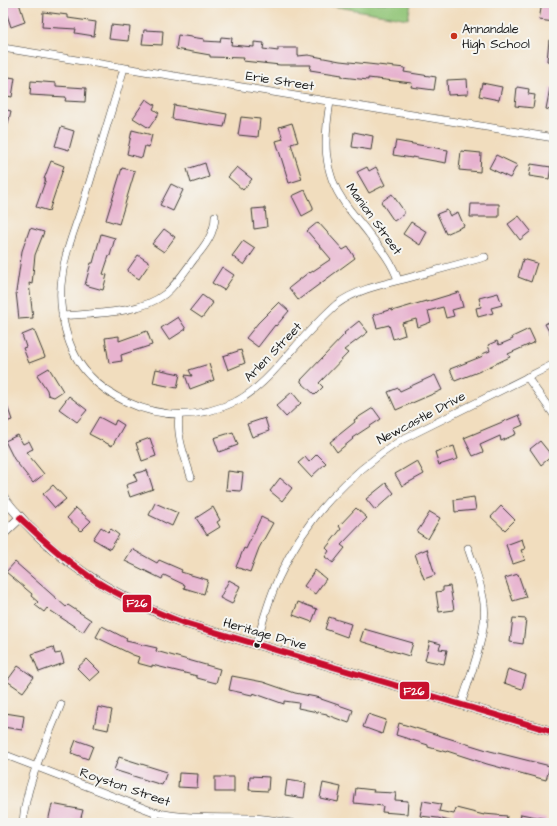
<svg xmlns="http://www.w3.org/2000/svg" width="557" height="826" viewBox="0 0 557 826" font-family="'Architects Daughter',sans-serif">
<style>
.green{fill:#91c577;stroke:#56704a}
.building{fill:#e7b2cf}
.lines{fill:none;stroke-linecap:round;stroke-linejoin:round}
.minor-casing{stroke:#3c3934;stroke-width:8}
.tertiary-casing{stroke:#3c3934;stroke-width:10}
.minor{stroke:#fff;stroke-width:7}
.tertiary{stroke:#fff;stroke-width:9}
.bus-1-casing{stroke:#f6f6f2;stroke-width:9}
.bus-1{stroke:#c8102e;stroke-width:6}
.poi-dot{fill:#c8321e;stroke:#f6f6f2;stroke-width:1.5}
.bus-dot{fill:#1c1c1c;stroke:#f6f6f2;stroke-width:1.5}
.labels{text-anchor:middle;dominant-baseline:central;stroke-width:4;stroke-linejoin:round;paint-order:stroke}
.poi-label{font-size:13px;fill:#1c1c1c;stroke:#f6f6f2;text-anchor:start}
.street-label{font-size:13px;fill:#1c1c1c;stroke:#f6f6f2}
.line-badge{stroke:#f6f6f2;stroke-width:1.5}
.badge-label{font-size:11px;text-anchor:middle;font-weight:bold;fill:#fff}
</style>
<rect width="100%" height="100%" fill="#f6f6f2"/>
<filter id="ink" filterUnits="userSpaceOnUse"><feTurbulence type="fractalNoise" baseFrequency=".025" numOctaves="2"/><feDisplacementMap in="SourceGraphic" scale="8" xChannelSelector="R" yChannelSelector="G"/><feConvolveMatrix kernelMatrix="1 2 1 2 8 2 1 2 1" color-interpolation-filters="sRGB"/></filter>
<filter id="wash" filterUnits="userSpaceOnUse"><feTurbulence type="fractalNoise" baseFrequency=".012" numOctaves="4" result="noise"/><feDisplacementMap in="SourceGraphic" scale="16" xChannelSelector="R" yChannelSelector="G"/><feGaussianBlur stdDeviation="0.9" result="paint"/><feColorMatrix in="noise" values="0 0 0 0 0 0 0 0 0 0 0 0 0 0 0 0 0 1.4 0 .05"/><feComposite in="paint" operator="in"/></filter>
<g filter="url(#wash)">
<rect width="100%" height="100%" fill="#f1ddbe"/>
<path class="green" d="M315 3H411L408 19Z"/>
<g id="blocks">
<g class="building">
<path d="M3 3H19L25 22 11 27Z"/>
<path d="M542 3H554V22L539 20Z"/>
<path d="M43 12 68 15V18L96 22 94 36 75 33 76 29 42 27Z"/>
<path d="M111 25 130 27 128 41 109 39Z"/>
<path d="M144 30 163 31 162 45 142 44Z"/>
<path d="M178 35 204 39V41L220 42 221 37 232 38 231 45 254 47V42L264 43 263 49 278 51V48H298V56L308 55 340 61 405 68 404 72 436 77 434 90 411 87 412 83 368 78V80L342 77V75L310 70 311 65H280L243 61 244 58 210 57V55L176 49Z"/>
<path d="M549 40H554V62L547 61Z"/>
<path d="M3 76 15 78 12 97 3 95Z"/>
<path d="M467 79 468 94 448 95 447 80Z"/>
<path d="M31 81 56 83V86L86 88 85 102 65 101 66 97 30 95Z"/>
<path d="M482 83 502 87 499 100 479 96Z"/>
<path d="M517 87 529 89 528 94 535 95 533 108 515 106Z"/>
<path d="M550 88 554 89V111L546 109Z"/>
<path d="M146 99 155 105 153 109 159 113 149 128 133 118Z"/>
<path d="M174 105 227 114 224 127 172 119Z"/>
<path d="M3 109 11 111 6 132H3Z"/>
<path d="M241 117 260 119 258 137 238 135Z"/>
<path d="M292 123 298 142 291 144 302 179 289 183 276 141 283 139 279 127Z"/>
<path d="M61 127 74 131 69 150 55 146Z"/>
<path d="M132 130 152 135 149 147 145 146 142 158 127 154Z"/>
<path d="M354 132 373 136 371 150 352 147Z"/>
<path d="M396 141 448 150 446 163 412 157V158L393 155Z"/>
<path d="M461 151 481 153 480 172 459 170Z"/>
<path d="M496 155 517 165 510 178 489 168Z"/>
<path d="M51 161 64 166 49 211 36 207 46 179H44Z"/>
<path d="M205 163 209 177 191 183 187 169Z"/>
<path d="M531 164 551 167 549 179 529 176Z"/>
<path d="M237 167 252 179 243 190 228 177Z"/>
<path d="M367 167 369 171 376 167 385 185 369 193 357 172Z"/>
<path d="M122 168 135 171 119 224 106 220Z"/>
<path d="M171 184 183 190 173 211 160 205Z"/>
<path d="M305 190 313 207V210L302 216 292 196Z"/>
<path d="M392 194 404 211V214L394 221 381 202Z"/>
<path d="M471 204H499V217H470Z"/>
<path d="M265 208 267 227 254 229 252 209Z"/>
<path d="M447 210 450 216 458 212 464 226 446 234 437 214Z"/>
<path d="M519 216 531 231 520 240 508 224Z"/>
<path d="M318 222 343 250 348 247 355 258 298 300 289 288 309 272 310 273 331 259 307 231Z"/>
<path d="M411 222 427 232 420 245 403 234Z"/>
<path d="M30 228 44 232 35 255 32 284 29 283 33 318 19 319 16 292 22 251Z"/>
<path d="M164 229 175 237 164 252 152 244Z"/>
<path d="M101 234 115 238 110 256H109L103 274 107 275 103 290 85 285 91 263H93Z"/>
<path d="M243 241 255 249 244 265 232 256Z"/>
<path d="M138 255 150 263 139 279 127 271Z"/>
<path d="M523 259 537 263 531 282 518 277Z"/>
<path d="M222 267 234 275 224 290 212 283Z"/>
<path d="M459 292 463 307 452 310 454 316 446 318 443 307 428 311 431 322 418 327 416 319 402 323 405 335 393 339 389 325 377 328 373 315 392 309V311L426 301V302Z"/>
<path d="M498 293 502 305 491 308 493 313 478 317 476 308 481 307 479 298Z"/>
<path d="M202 295 213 303 202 318 190 310Z"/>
<path d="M279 302 289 311 276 326 275 325 258 347 246 338 258 323Z"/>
<path d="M178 317 186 329 169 340 161 328Z"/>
<path d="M554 319V341L545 324Z"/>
<path d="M359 321 368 332 344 350 348 353 319 383 323 387 315 395 301 382V380L345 334 344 333Z"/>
<path d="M529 329 535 342 508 354 510 357 478 372 455 381 450 369 483 356 482 354 490 351 488 345 497 341 499 345 513 339 512 337Z"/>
<path d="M34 330 45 357 29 363 23 348 26 347 22 335Z"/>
<path d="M147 331 152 345 121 355 122 361 109 363 105 338 119 336V341Z"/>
<path d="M241 350 245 363 228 370 223 356Z"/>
<path d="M209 364 214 380 190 389 185 375 192 376 189 370Z"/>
<path d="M49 368 63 391 54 397 48 395 47 390 37 375Z"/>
<path d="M156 369 180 374 177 388 153 383Z"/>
<path d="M435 375 442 390 396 410 388 392 398 388 400 391Z"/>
<path d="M292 392 301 403 286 417 276 406Z"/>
<path d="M69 396 87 410 77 422 59 409Z"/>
<path d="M3 397H4L12 420 3 423Z"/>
<path d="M373 408 381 419 352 438 353 439 337 452 330 442 355 422 354 420Z"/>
<path d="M519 415 523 425 514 429 516 434 501 441 500 436 480 445 483 452 473 456 464 438Z"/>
<path d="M99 417 114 425 116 420 124 425 112 446 89 434Z"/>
<path d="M265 418 269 431 252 437 247 424Z"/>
<path d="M233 432 238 445 219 452 214 438Z"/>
<path d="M18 435 23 444 29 441 33 449 26 452 44 474 33 483 14 459 5 441Z"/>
<path d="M150 438 156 456 142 461 136 443Z"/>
<path d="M540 441 552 456 541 465 530 449Z"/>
<path d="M454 446 458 459 439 465 435 452Z"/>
<path d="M317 454 326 463 311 477 298 463 305 457 309 462Z"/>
<path d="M417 461 424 474 402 486 395 474Z"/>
<path d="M147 470 153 489 130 497 126 485 137 481 134 474Z"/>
<path d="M228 471 243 473 241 491 226 490Z"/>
<path d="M280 478 292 488 282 501 270 491Z"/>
<path d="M386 483 394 493 375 510 366 499Z"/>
<path d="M53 485 66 499 55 508 43 494Z"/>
<path d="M474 497 476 510 455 512 454 500Z"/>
<path d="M155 503 178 513 172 526 149 515Z"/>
<path d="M501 506 515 520 505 530 491 517Z"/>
<path d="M213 507 220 520 217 522 220 527 207 535 196 518Z"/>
<path d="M76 508 91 521 81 531 67 518Z"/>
<path d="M356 508 367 518 341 545 345 548 333 563 325 557 329 551 326 548 341 529 339 526Z"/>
<path d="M430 512 440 518 428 539 417 532Z"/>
<path d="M261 517 273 523 259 548 250 572 236 567 244 548 246 549Z"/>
<path d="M101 527 108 532 111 529 119 535 110 549 93 539Z"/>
<path d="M522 539 525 549 521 550 525 560 513 564 506 545Z"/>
<path d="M132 549 157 563 159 560 182 570 181 572 208 580 204 594 184 588 185 585 164 575 162 579 125 561Z"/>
<path d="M427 549 435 575 424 579 415 554Z"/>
<path d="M15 562 66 607 68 605 91 620 83 632 51 611V612L47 608 44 612 35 605 38 602 31 596 32 594 6 572Z"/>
<path d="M315 570 326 579 315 594 304 586Z"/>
<path d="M518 574 526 597 513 601 505 578Z"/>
<path d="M229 580 240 586 232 604 220 598Z"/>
<path d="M450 586 454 610 439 612 436 592 443 591V587Z"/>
<path d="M298 602 317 609 312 622 293 615Z"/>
<path d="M329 617 351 624 347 637 325 629Z"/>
<path d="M513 618 526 619 523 644 510 642Z"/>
<path d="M102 626 127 639 126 641 157 648 156 651 220 669 216 683 197 678V676L152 665V667L137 663 139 657 133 655 96 637Z"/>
<path d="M364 629 413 643 409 656 360 641Z"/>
<path d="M430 641 441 644 439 649 447 650 444 664 425 660Z"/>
<path d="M53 647 55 654 61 653 64 663 39 672 32 654Z"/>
<path d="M87 659 100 672 90 681 77 668Z"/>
<path d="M18 666 34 677 23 692 7 681Z"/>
<path d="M508 669 526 675 522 689 504 683Z"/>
<path d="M232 676 263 682 295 693 321 698V699L353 710 349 723 327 715V714L298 708 299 703 284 701V704L253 693 252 695 229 690Z"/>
<path d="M98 707 112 710 108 730 94 727Z"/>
<path d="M5 713 24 716 22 730 3 727Z"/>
<path d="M368 714 386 720 382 734 363 727Z"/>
<path d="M399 723 490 751 550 766 546 780 487 764 447 751 446 752 428 747V745L396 735Z"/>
<path d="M76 740 93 746 88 759 71 753Z"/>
<path d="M119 757 167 772 162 785 114 770Z"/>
<path d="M179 773 198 774 197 788 178 787Z"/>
<path d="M250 776 269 777 268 791 249 790Z"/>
<rect x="215" y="777" width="19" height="15"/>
<path d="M287 780 306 783 304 798 285 795Z"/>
<path d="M323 783 341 787 338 802 320 798Z"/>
<path d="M356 788 374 790 373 792 396 793 395 800 408 801 407 814 382 812 383 806 354 803Z"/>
<path d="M423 801 441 804 439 811 454 814 456 808 484 815V814L507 816 506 823H457L438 818 420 816Z"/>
<path d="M52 804 83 810 80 821 71 819 70 823 48 822Z"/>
<path d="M521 814 547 819 546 823H519Z"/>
</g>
</g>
</g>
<g filter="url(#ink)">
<use href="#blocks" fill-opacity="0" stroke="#3c3934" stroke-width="1"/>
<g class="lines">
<g class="minor-casing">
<g id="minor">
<path d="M3 48 554 138"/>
<path d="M124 68 117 92C106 128 95 165 84 201 76 226 65 251 62 277 57 309 67 353 90 376 100 387 114 396 127 402 163 419 201 418 237 401 254 392 267 379 280 364 298 344 316 322 337 304 357 289 384 284 408 278 433 271 459 264 485 257"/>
<path d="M330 102C324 138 322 171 344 202 351 213 361 223 369 234 381 249 392 262 398 280"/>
<path d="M62 316C94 313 140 314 165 294 177 284 185 271 194 259 205 246 215 233 215 216"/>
<path d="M527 377 554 415"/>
<path d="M179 415C176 436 185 457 191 477"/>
<path d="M256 645C263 621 269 597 280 575 306 517 348 475 401 440L554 364"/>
<path d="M461 705C469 679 488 631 484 604 482 585 474 567 468 548"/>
<path d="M3 754 154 812C189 820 219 817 255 818 267 819 279 821 291 823"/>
<path d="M154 812 157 823"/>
<path d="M23 823C25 785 47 741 61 704"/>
</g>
</g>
<g class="tertiary-casing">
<g id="tertiary">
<path d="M3 497C52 559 111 596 184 623L554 732"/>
<path d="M3 534 20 518"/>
</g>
</g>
<use href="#minor" class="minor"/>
<use href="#tertiary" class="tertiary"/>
<g class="bus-1-casing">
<path id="bus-1" d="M20 518C44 541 68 563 96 581 123 598 153 611 184 623L554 732"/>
</g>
<use href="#bus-1" class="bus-1"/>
</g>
</g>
<circle class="poi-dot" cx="454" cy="36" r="4"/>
<circle class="bus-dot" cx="257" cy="645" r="3.5"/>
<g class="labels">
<g class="poi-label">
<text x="462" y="29">Annandale<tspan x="462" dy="15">High School</tspan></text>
</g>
<g class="street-label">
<text transform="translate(280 81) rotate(9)">Erie Street</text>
<text transform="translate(374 219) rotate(54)">Manion Street</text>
<text transform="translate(273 352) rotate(-46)">Arlen Street</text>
<text transform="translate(421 418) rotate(-28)">Newcastle Drive</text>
<text transform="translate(265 634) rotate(16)">Heritage Drive</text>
<text transform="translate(125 787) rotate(19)">Royston Street</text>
</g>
</g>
<g class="line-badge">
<rect x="122" y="594" width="30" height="19" rx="4" fill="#c8102e"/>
<rect x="399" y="681" width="31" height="19" rx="4" fill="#c8102e"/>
</g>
<g class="badge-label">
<text x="137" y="607">F26</text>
<text x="414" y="695">F26</text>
</g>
<rect width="557" height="826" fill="none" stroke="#f6f6f2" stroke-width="16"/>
</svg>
